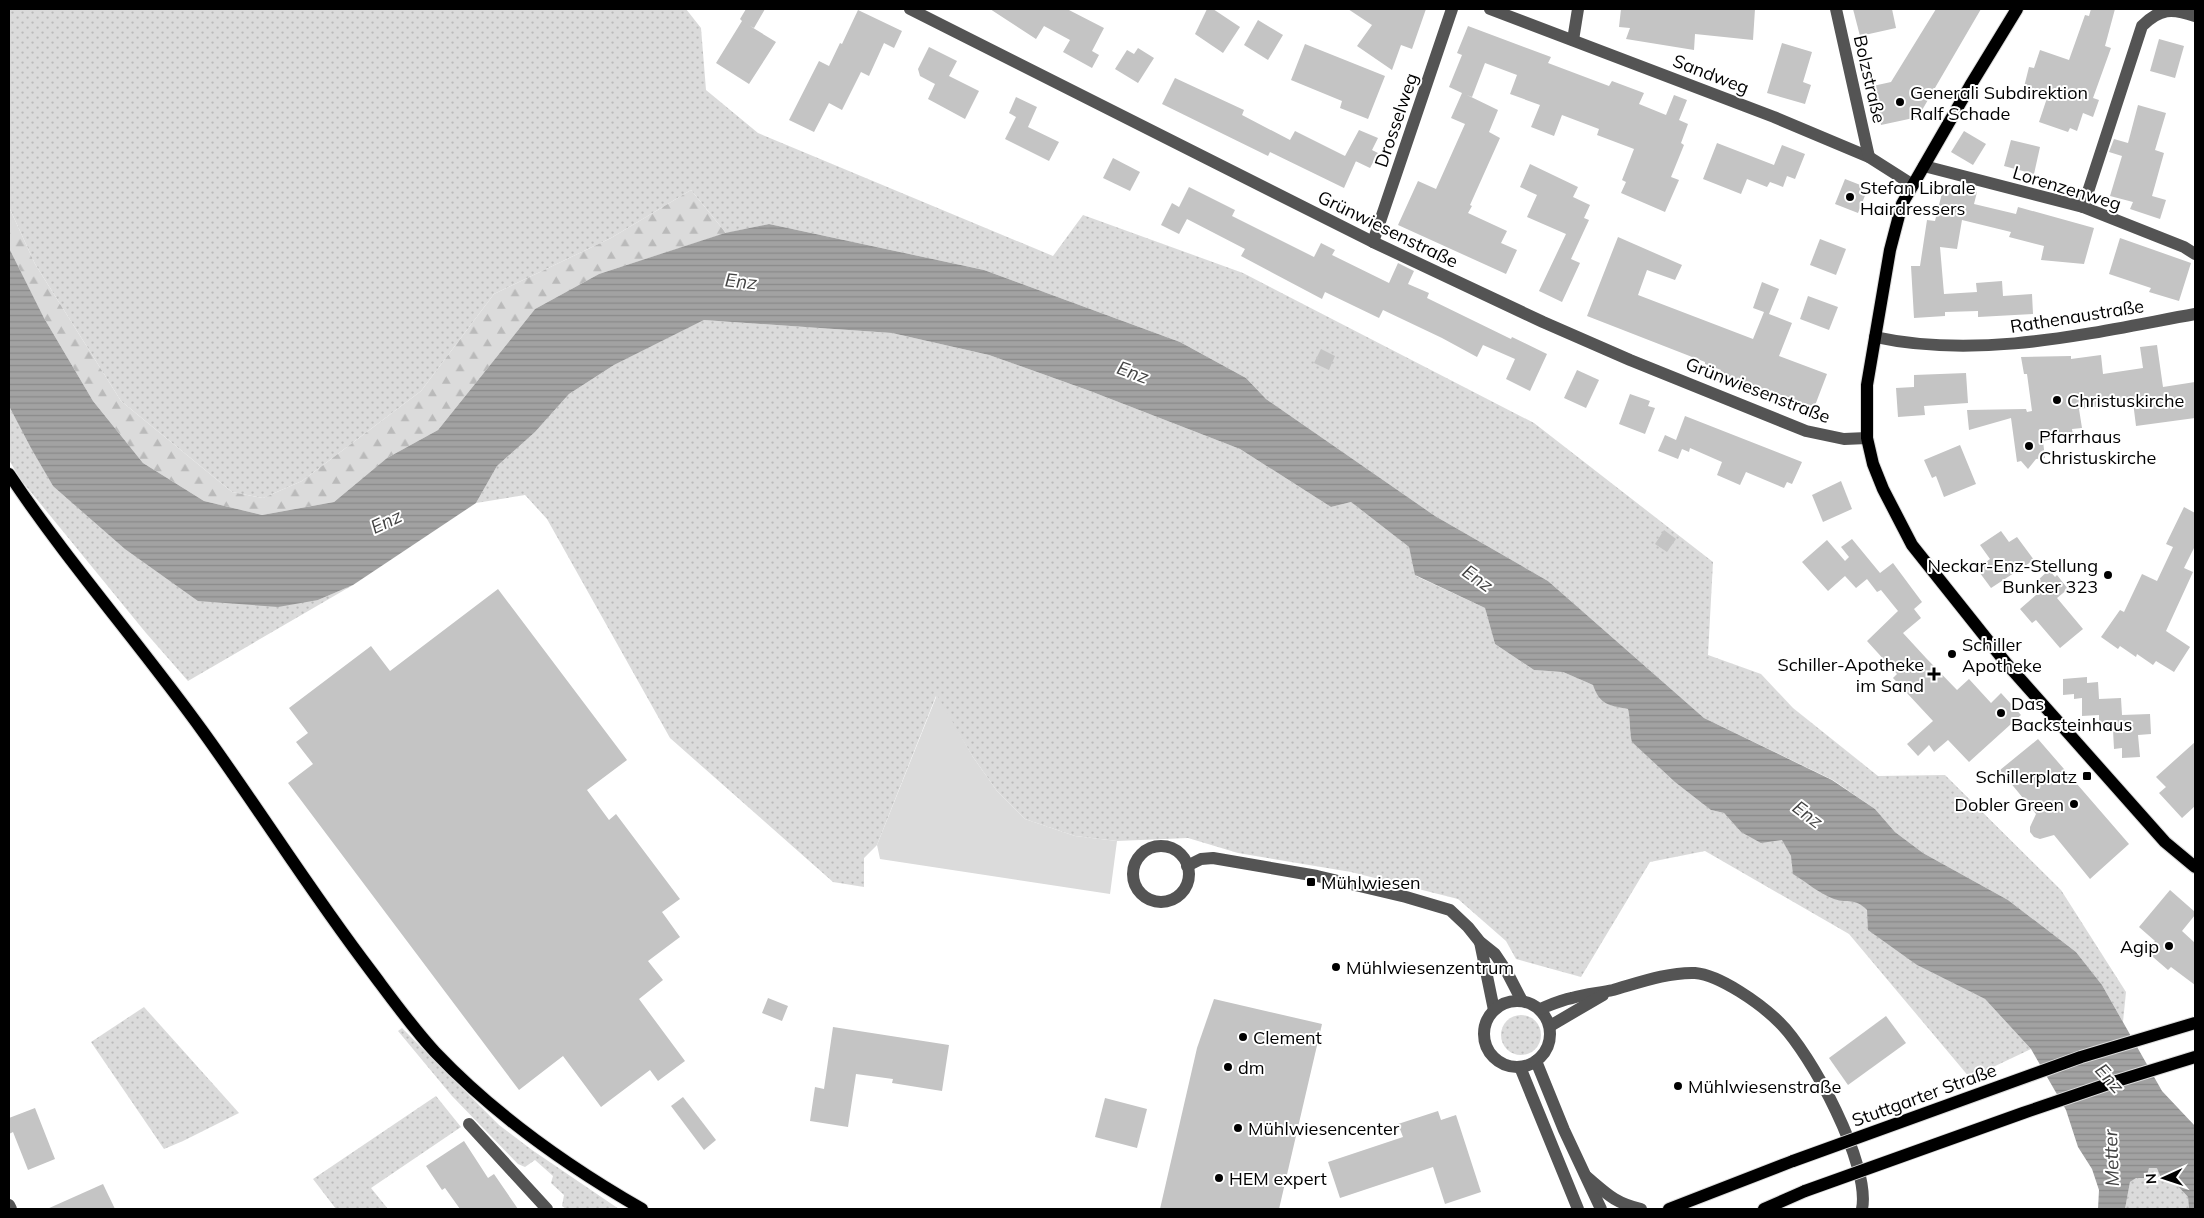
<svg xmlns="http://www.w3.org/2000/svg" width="2204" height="1218" viewBox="0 0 2204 1218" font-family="Mulish,sans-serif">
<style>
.grass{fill:url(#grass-dots)}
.forest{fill:url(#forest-firs)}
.park{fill:#dbdbdb}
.water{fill:url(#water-rules)}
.building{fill:#c4c4c4}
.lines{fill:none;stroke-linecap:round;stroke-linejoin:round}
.major-casing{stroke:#dbdbdb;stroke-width:14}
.minor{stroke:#545454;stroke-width:12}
.major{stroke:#000;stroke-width:12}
.major-bridge-casing{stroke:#dbdbdb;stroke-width:14;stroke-linecap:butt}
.major-bridge{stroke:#000;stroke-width:12}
.poi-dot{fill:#000;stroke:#fff;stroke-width:2}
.labels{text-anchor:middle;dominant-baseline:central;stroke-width:4;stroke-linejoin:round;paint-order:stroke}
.street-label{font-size:18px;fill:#000;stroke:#fff}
.poi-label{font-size:18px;fill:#000;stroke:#fff;text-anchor:start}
.water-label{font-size:19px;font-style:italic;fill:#434343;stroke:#fff}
</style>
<defs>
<pattern id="grass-dots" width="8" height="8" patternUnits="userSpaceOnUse" patternTransform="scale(1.25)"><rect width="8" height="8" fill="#dbdbdb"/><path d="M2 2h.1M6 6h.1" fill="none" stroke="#bababa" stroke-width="1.8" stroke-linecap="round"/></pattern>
<pattern id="forest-firs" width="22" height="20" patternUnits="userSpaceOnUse" patternTransform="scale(1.25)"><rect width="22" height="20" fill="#dbdbdb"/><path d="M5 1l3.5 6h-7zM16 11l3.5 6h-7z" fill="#bababa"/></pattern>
<pattern id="water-rules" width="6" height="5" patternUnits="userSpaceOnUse" patternTransform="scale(1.25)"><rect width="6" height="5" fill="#a2a2a2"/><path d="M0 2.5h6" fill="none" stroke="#8a8a8a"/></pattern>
</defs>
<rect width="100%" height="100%" fill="#fff"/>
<g class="grass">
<path d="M9 9H686L701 28 706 90 758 133 1053 256 1083 215 1243 273 1534 423 1713 562 1708 655 1761 674 1793 708 1878 776 1945 775 2061 890 2126 992 2123 1022 2102 985 2076 952 2008 900 1923 853 1895 832 1875 809 1833 780 1704 718 1548 581 1435 516 1266 399 1246 378 1180 342 984 270 769 224 726 233 691 190 611 238 494 294 421 391 302 481 263 498 232 492 121 401 35 264 9 207Z"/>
<path d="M704 320 892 333 989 355 1090 391 1240 449 1331 507 1351 502 1409 547 1416 576 1485 608 1495 644 1534 670 1563 672 1593 685 1610 705 1628 709 1631 722 1630 734 1711 810 1724 813 1741 832 1782 839 1791 856 1835 899 1853 900 1861 904 1917 965 1985 999 2031 1049 1970 1078 1849 934 1705 851 1650 862 1581 977 1516 959 1506 941 1458 899 1351 872 1238 853 1188 838 1117 841 1075 836 1025 819 997 791 973 757 936 696 877 845 864 858V887L833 882 670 738 547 519 525 495 476 503 497 466 535 432 569 394 614 365Z"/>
<path d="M9 406 53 486 318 600 353 585 188 681 146 633 21 480 9 460Z"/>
<path d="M144 1007 239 1113 183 1141 164 1149 91 1042Z"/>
<circle cx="1521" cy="1035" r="20"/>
<path d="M402 1028 499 1125 532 1150 619 1209H566L562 1206 564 1195 551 1183 553 1176 535 1160 525 1167 518 1164 452 1096 398 1031Z"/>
<path d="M436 1096 461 1127 371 1188 388 1209H336L313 1179Z"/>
<path d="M2149 1168H2158L2161 1178 2175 1183 2188 1197 2189 1209H2125L2130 1182Z"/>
</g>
<path class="forest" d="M691 190 726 233 599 274 535 309 438 430 387 458 334 502 262 515 204 501 143 463 93 401 44 318 9 248V207L35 264 121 401 232 492 263 498 302 481 421 391 494 294 611 238Z"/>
<path class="park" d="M937 695 973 757 997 791 1025 819 1075 836 1117 841 1110 894 880 859 877 845Z"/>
<path class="water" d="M769 224 984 270 1180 342 1246 378 1266 399 1435 516 1548 581 1704 718 1832 780 1875 809 1895 832 1923 853 2008 900 2076 952 2102 985 2162 1091 2195 1126V1209H2189L2188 1197 2175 1183 2161 1178 2157 1168H2149L2146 1178H2136L2130 1182 2125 1209H2098L2099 1190 2092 1169 2078 1147 2066 1110 2031 1049 1985 999 1917 965 1868 930 1867 910C1854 897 1849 904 1834 899 1820 894 1806 882 1793 874L1791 856 1782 840 1761 843 1741 832 1724 813 1711 810 1675 782 1632 742C1629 731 1631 721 1628 709 1608 705 1600 705 1593 685L1563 672 1534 670 1495 644 1485 608 1415 575 1409 547 1351 502 1331 507 1240 449 1090 391 989 355 892 333 704 320 614 365 569 394 535 432 497 466 476 503 353 585 318 600 278 607 198 601 125 549 53 486 31 448 9 406V248L44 318 93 401 143 463 204 501 262 515 334 502 387 458 438 430 535 309 599 274 725 233Z"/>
<g class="building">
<path d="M746 9H765L754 28 750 26 776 42 749 84 716 63 742 21 740 19Z"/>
<path d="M990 9H1067L1104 28 1092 51 1099 55 1092 68 1063 52 1070 40 1044 26 1036 39Z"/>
<path d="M1207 9H1213L1240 27 1223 53 1195 34Z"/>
<path d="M1348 9H1426L1412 49 1401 45 1392 70 1357 46 1372 25Z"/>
<path d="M1621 9H1755L1753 40 1695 34 1694 50 1626 39 1630 28 1619 27Z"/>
<path d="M1853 9H1892L1896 28 1860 36Z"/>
<path d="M1936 9H1981L1918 117 1881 125 1873 86 1891 82Z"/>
<path d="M2091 9H2115L2105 46 2111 48 2093 98 2099 100 2093 117 2083 113 2077 131 2070 128 2068 132 2039 122 2048 95 2024 87 2029 67 2034 68 2040 50 2069 60 2085 15 2089 16Z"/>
<path d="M858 10 902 31 894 48 884 43 869 76 861 72 842 110 829 103 814 132 789 120 819 61 829 66 840 43 842 44Z"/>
<path d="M1258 20 1283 35 1268 60 1244 45Z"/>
<path d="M1468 26 1551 57 1548 63 1609 86 1612 81 1644 93 1639 104 1666 115 1674 95 1687 100 1679 120 1688 124 1681 143 1684 145 1671 177 1679 180 1665 212 1621 193 1626 182 1622 180 1634 149 1597 135 1599 129 1562 115 1554 136 1531 127 1540 105 1510 94 1517 75 1485 63 1472 97 1467 95 1498 110 1489 132 1500 138 1470 205 1472 206 1468 213 1507 231 1501 243 1517 250 1506 274 1398 225 1418 181 1436 189 1465 124 1451 118 1462 93 1449 87 1462 55 1457 53Z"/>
<path d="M2159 39 2184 46 2175 78 2150 71Z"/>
<path d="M1782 43 1812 52 1803 82 1811 85 1805 104 1767 93Z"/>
<path d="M1305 44 1385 76 1368 119 1340 108 1342 101 1291 80Z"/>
<path d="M929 47 957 61 949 76 979 91 965 119 928 99 935 84 920 76 918 69Z"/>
<path d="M1138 48 1154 58 1138 83 1115 69 1127 50 1134 54Z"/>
<path d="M1175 78 1244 110 1242 115 1290 140 1295 131 1345 156 1359 130 1378 138 1372 150 1378 153 1370 168 1347 157 1356 161 1344 188 1270 152 1268 156 1162 104Z"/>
<path d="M1016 97 1037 107 1028 127 1059 142 1049 161 1005 139 1016 117 1009 113Z"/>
<path d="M2138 105 2166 113 2155 150 2164 153 2152 196 2166 200 2160 219 2130 209 2133 202 2110 196 2122 156 2109 152 2114 139 2128 143Z"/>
<path d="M1964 131 1986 144 1973 165 1951 152Z"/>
<path d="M2011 140 2040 147 2034 174 2004 166Z"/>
<path d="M1717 143 1774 165 1782 145 1805 154 1795 179 1787 176 1783 187 1770 182 1767 187 1747 179 1741 194 1703 179Z"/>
<path d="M1113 158 1140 172 1130 191 1103 178Z"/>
<path d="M1530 164 1578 187 1573 197 1590 205 1584 218 1589 220 1571 259 1580 263 1562 302 1539 291 1566 234 1527 217 1537 195 1520 187Z"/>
<path d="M1845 179 1868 188 1858 213 1835 204Z"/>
<path d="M1944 185 1977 192 1974 204 2016 214 2018 207 2094 228 2084 264 2041 260 2044 246 2009 237 2011 232 1962 220 1957 249 1940 247 1944 294 1977 292 1976 283 2002 281 2003 296 2032 294 2033 314 1978 317V311L1945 312V316L1914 318 1911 266H1920L1927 220 1935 221Z"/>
<path d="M1189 187 1235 210 1232 216 1314 257 1321 243 1335 250 1332 255 1389 283 1398 263 1414 271 1408 284 1429 293 1427 298 1511 339 1512 337 1547 354 1530 391 1506 379 1515 359 1483 345 1477 357 1442 338 1383 310 1379 318 1325 292 1322 299 1241 256 1245 249 1187 219 1179 234 1161 225 1172 203 1179 207Z"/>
<path d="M1618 237 1682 265 1675 280 1647 270 1638 295 1753 339 1764 312 1753 308 1762 282 1779 289 1769 314 1792 323 1779 356 1827 374 1814 408 1766 389 1764 395 1736 384 1734 387 1717 380 1721 370 1705 364V362L1587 316Z"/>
<path d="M2120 238 2191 263 2179 301 2149 292 2151 288 2109 274Z"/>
<path d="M1820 239 1846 249 1836 275 1810 265Z"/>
<path d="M1808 296 1838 307 1829 330 1800 319Z"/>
<path d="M2157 345 2163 387 2195 382V418L2136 426 2133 402 2079 409 2082 428 2072 429 2073 435 2043 441 2045 458 2036 459 2028 469 2021 461 2017 462 2011 418 1969 430 1967 410 2026 409 2027 412 2032 411 2027 374H2024L2021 357 2071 356V359L2101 355 2103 374 2143 368 2140 347Z"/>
<path d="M1321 349 1335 356 1329 370 1314 363Z"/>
<path d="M1577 370 1599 380 1586 408 1564 398Z"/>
<path d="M1966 373 1968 403 1924 406 1925 415 1898 417 1896 388 1914 387V375Z"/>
<path d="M1630 394 1650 401 1648 406 1655 408 1645 434 1619 424Z"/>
<path d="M1685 416 1802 462 1792 484 1787 482 1784 488 1746 472 1740 485 1717 475 1722 462 1690 448 1689 452 1682 449 1678 459 1658 451 1665 435 1676 440Z"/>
<path d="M1960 445 1976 484 1944 497 1936 476 1932 478 1924 460Z"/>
<path d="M1841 481 1852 509 1823 522 1812 495Z"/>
<path d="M2184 507 2195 513V546L2184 568 2193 572 2166 631 2190 647 2174 672 2156 661 2153 665 2137 654 2136 657 2120 646 2118 649 2101 637 2120 610 2124 612 2142 574 2157 581 2173 547 2166 544Z"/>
<path d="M1664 530 1676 539 1667 552 1655 544Z"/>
<path d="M2001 531 2009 542 2017 537 2034 560 1991 588 1977 569 1990 559 1980 545Z"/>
<path d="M1852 539 1880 573 1893 563 1922 602 1914 609 1921 618 1903 633 1926 658 1957 690 1969 679 1991 703 2001 693 2021 715 1969 762 1948 740 1934 752 1929 745 1918 756 1907 744 1933 721 1893 678 1897 674 1867 641 1898 611 1881 590 1877 592 1867 579 1856 588 1845 576 1828 591 1802 562 1827 540 1845 561 1849 557 1841 547Z"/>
<path d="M2049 570 2055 577 2057 575 2068 589 2057 598 2083 629 2060 648 2036 620 2032 623 2020 609 2043 589 2037 581Z"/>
<path d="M498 589 627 760 587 790 609 820 616 814 680 899 662 912 680 937 648 961 663 980 639 999 685 1061 658 1081 650 1070 601 1107 563 1056 519 1090 288 783 313 764 296 742 308 733 289 708 371 646 390 671Z"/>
<path d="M2087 677V683L2098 682 2099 699 2121 698 2122 715 2150 714 2151 734 2138 735 2140 757 2122 758V748L2114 749 2113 730 2099 731V715L2082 716V698L2074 699V694L2063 695V679Z"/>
<path d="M2038 739 2129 844 2090 879 2054 835 2040 839 2034 837 2030 832V827L2036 814 2000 770Z"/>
<path d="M2195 742V806L2182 818 2159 793 2166 787 2156 777Z"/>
<path d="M2170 890 2195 912V915L2182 931 2195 943V985L2171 967 2168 970 2146 951 2155 941 2139 927Z"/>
<path d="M768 998 788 1006 782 1021 762 1013Z"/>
<path d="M1214 999 1322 1024 1279 1209H1160L1197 1048Z"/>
<path d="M1886 1016 1906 1043 1848 1085 1829 1058Z"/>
<path d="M833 1027 949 1045 942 1091 892 1083 893 1079 856 1074 848 1127 810 1121 815 1087 824 1089Z"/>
<path d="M683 1097 716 1140 704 1150 671 1106Z"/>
<path d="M1105 1098 1147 1109 1137 1148 1095 1137Z"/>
<path d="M35 1108 55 1159 28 1170 13 1132 9 1134V1118Z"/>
<path d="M1438 1111 1441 1120 1456 1115 1481 1192 1445 1204 1433 1167 1340 1198 1328 1162 1403 1137 1398 1124Z"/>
<path d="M464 1141 488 1178 494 1174 518 1209H460L445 1188 442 1190 426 1166Z"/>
<path d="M103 1184 115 1209H47Z"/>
</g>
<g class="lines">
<g class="major-casing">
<g id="major">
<path d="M2017 9 1970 86 1902 204 1890 250 1867 385V438L1873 464 1883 489 1912 545 2006 663 2165 842 2195 867"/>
<path d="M9 474C69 564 141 645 204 733 261 812 312 894 371 971 392 999 412 1027 435 1052 495 1115 567 1166 642 1209"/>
<path d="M2117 1081 2195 1057"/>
<path d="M1669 1209 1793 1161"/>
<path d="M1764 1209 1805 1191"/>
</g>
</g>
<g class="minor">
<path d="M910 9 1373 242 1543 322 1630 360 1806 431 1844 439 1867 438"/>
<path d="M1490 9 1774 117 1869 157 1913 185"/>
<path d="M1836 9 1869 157"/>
<path d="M1573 40 1578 9"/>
<path d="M1924 166 2083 207 2184 247 2195 254"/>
<path d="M2083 207 2142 26C2160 8 2172 8 2195 16"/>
<path d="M1373 242 1452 9"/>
<path d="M1875 337C1981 360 2090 333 2195 314"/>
<circle cx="1161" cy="874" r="28"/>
<path d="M1187 866 1201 859 1213 858 1317 876 1406 897 1450 910 1468 927 1480 942 1495 954 1507 972 1522 1001"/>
<path d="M1480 942 1494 1010"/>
<circle cx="1517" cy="1034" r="33"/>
<path d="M1540 1009C1550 1005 1561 1000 1572 998 1585 994 1599 993 1613 990 1638 983 1668 972 1695 973 1720 975 1761 1004 1779 1022 1811 1053 1871 1165 1862 1209"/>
<path d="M1550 1026 1603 995"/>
<path d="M1536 1061 1564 1130 1601 1209"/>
<path d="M1520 1067 1578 1209"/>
<path d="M469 1124 547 1209"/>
<path d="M1587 1177C1607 1194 1615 1203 1641 1209"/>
<path d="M9 1205 11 1209"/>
</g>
<use href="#major" class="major"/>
<g class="major-bridge-casing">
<g id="major-bridge">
<path d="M1793 1161 2081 1057 2195 1023"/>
<path d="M1805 1191 2023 1113 2117 1081"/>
</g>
</g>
<use href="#major-bridge" class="major-bridge"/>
</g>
<g class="poi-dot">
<circle cx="1900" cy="102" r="5"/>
<circle cx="1850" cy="197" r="5"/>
<circle cx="2057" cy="400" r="5"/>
<circle cx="2029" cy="446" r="5"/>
<circle cx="2108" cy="575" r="5"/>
<circle cx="1952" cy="654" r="5"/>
<path d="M1931.5 666.5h5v5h5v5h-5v5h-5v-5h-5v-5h5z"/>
<circle cx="2001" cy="713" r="5"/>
<rect x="2082" y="771" width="10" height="10" rx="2.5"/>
<circle cx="2074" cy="804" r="5"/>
<rect x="1306" y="877" width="10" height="10" rx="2.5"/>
<circle cx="2169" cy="946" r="5"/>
<circle cx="1336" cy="967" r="5"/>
<circle cx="1243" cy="1037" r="5"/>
<circle cx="1228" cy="1067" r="5"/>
<circle cx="1678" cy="1086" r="5"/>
<circle cx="1238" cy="1128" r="5"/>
<circle cx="1219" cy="1178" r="5"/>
</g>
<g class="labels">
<g class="street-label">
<text transform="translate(1711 74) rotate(21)">Sandweg</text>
<text transform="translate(1870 79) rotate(77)">Bolzstraße</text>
<text transform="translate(1396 120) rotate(-71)">Drosselweg</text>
<text transform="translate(2067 188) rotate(17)">Lorenzenweg</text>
<text transform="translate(1388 229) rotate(26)">Grünwiesenstraße</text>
<text transform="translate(2077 316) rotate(-9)">Rathenaustraße</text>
<text transform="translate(1758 390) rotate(21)">Grünwiesenstraße</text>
<text transform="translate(1924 1095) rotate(-20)">Stuttgarter Straße</text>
</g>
<g class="poi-label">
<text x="1910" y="92">Generali Subdirektion<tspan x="1910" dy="21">Ralf Schade</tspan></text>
<text x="1860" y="187">Stefan Librale<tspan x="1860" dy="21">Hairdressers</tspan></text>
<text x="2067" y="400">Christuskirche</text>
<text x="2039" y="436">Pfarrhaus<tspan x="2039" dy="21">Christuskirche</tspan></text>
<text x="2098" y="565" text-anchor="end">Neckar-Enz-Stellung<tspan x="2098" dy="21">Bunker 323</tspan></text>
<text x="1962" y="644">Schiller<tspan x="1962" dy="21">Apotheke</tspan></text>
<text x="1924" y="664" text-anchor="end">Schiller-Apotheke<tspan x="1924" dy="21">im Sand</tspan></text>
<text x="2011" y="703">Das<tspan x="2011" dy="21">Backsteinhaus</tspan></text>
<text x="2077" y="776" text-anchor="end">Schillerplatz</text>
<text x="2064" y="804" text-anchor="end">Dobler Green</text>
<text x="1321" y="882">Mühlwiesen</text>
<text x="2159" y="946" text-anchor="end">Agip</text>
<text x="1346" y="967">Mühlwiesenzentrum</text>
<text x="1253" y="1037">Clement</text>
<text x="1238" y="1067">dm</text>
<text x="1688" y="1086">Mühlwiesenstraße</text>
<text x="1248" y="1128">Mühlwiesencenter</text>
<text x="1229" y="1178">HEM expert</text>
</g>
<g class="water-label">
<text transform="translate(741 281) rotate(6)">Enz</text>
<text transform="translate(1133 372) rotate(20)">Enz</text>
<text transform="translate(386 521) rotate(-25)">Enz</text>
<text transform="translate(1478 578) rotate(35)">Enz</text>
<text transform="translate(1808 814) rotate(37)">Enz</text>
<text transform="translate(2110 1078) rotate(48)">Enz</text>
<text transform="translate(2111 1158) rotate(-92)">Metter</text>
</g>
</g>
<rect width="2204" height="1218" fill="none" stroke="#000000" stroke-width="20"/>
<g transform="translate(2164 1178) rotate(267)" stroke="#ffffff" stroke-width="4" paint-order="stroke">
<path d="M0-4L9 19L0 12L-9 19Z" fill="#000000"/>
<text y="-8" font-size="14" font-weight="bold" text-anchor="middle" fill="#000000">N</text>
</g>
</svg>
